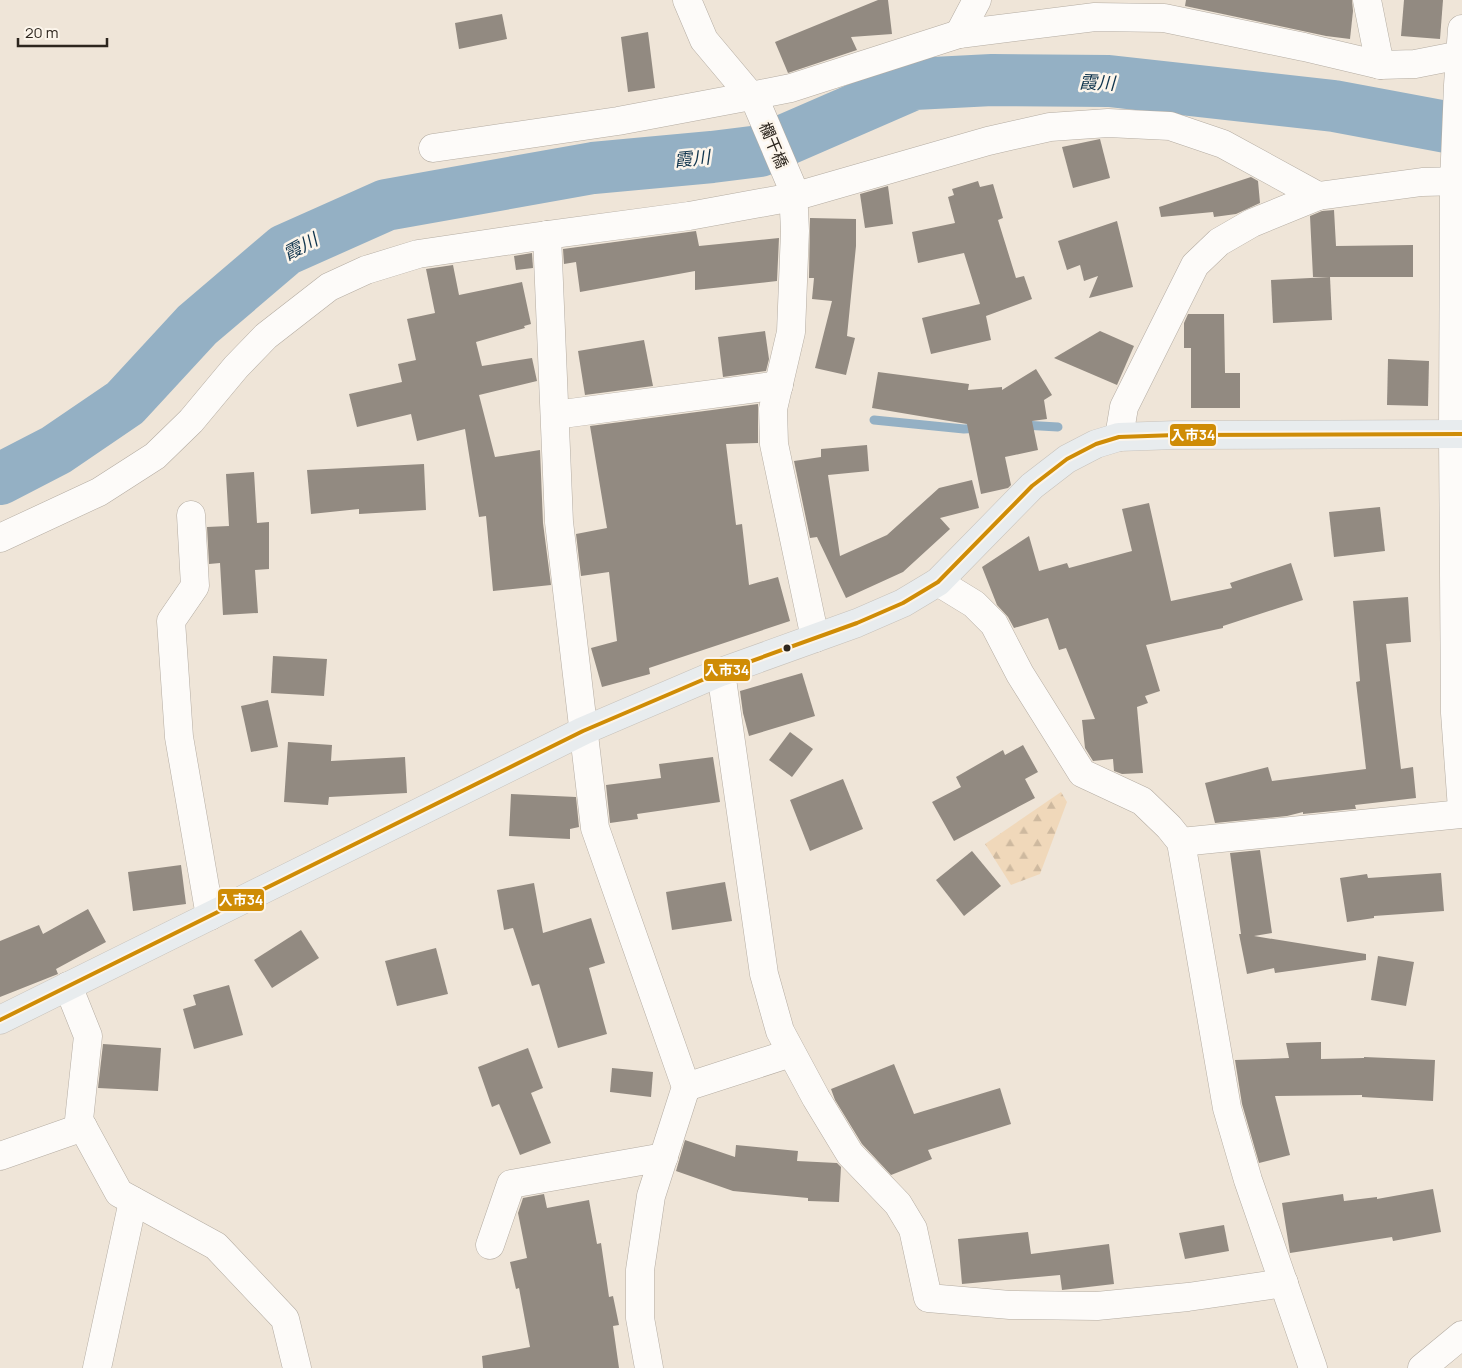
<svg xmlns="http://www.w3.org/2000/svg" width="1462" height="1368" viewBox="0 0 1462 1368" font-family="Manrope,'Noto Sans JP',sans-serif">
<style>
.forest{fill:url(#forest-firs)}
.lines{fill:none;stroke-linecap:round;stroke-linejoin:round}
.stream{stroke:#94b0c4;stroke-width:9}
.river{stroke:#94b0c4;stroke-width:52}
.building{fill:#928a81}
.minor-casing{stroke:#b4aca2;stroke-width:29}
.major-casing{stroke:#c7c2bb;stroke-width:29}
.minor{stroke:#fdfbf9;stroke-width:28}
.major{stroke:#e8ecee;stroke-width:28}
.bus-1-casing{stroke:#fcf5eb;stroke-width:8}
.bus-1{stroke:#cf8c06;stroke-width:4}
.bus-dot{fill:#2d261e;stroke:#fcf5eb;stroke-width:2}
.labels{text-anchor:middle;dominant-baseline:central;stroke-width:5;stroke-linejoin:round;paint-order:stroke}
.street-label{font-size:16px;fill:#2d261e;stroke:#fcf5eb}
.water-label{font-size:18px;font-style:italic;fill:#0f344d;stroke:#fcf5eb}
.line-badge{stroke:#fcf5eb;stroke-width:2}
.badge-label{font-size:14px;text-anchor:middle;font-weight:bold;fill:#fff}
</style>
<defs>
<pattern id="forest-firs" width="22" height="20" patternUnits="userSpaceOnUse" patternTransform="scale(1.25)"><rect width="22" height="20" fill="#f0d8ba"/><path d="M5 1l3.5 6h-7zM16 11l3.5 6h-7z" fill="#ceb99f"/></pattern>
</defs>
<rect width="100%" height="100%" fill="#efe5d8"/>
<path class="forest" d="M1061 792 1067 802 1040 874 1011 885 985 844Z"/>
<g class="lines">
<g class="stream">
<path d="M874 420 964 429 980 428"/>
<path d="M1023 425 1058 427"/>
</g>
<path class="river" d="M0 479 56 450 125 403 197 325 285 250 386 205 593 168 712 157 760 151 914 84 992 80 1109 81 1334 106 1462 130"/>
</g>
<g class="building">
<path d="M878 0H888L892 34 851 37 857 50 788 73 775 42Z"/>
<path d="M1186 0H1352L1353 11 1350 39 1326 36 1185 6Z"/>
<path d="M1404 0H1443L1440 39 1401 36Z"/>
<path d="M502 14 507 39 459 49 455 23Z"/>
<path d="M648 32 655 88 628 92 621 37Z"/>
<path d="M1100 139 1110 178 1073 188 1062 147Z"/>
<path d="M1251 177 1258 181 1260 203 1236 214 1214 217 1213 212 1161 217 1159 207Z"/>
<path d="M978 181 980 187 993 184 1003 218 998 220 1016 278 1024 276 1032 299 986 316 991 340 931 354 922 318 980 304 964 253 918 263 912 232 955 223 948 197 954 195 952 189Z"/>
<path d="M888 186 893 224 865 228 860 194Z"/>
<path d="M1334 210 1336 246 1413 245V277H1313L1310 216 1322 211Z"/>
<path d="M810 218 856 219V246L847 336 855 338 846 375 815 368 832 301 812 299 814 278H809Z"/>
<path d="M1117 221 1133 287 1089 298 1098 276 1084 281 1080 265 1067 270 1058 241Z"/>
<path d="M696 231 699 246 779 238 777 281 695 290V271L580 292 576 262 564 264 563 249Z"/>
<path d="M532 253 533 268 516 270 514 256Z"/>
<path d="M453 265 459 295 522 282 531 324 524 326 525 328 476 342 482 366 532 358 537 381 479 395 495 457 540 450 543 523 551 585 493 591 486 516 479 517 465 429 417 441 411 414 357 427 349 394 402 382 398 364 416 360 407 319 435 313 426 269Z"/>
<path d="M1330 277 1332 320 1273 323 1271 280Z"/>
<path d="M1188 314H1224L1225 373H1240V408H1191V348H1184V323Z"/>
<path d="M765 331 769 359 766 371 723 377 718 337Z"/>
<path d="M1100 331 1134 346 1117 385 1054 358Z"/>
<path d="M644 340 653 386 585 395 578 351Z"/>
<path d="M1388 359 1429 361 1428 406 1387 405Z"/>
<path d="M1036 369 1052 395 1044 400 1047 419 1032 421 1038 450 1005 457 1011 485 1008 488 981 494 967 424 872 408 878 372 969 384 968 390 1002 387V390Z"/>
<path d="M758 404V443L726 444 736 525 742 524 749 585 778 577 790 621 649 668 650 674 602 687 591 648 617 641 609 572 581 576 576 534 607 528 590 426Z"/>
<path d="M867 445 869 471 828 475 840 556 887 535 939 488 972 480 979 508 940 518 950 529 903 572 846 598 817 537 810 538 794 461 821 457V449Z"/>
<path d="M424 464 426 510 359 514V509L311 514 307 470Z"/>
<path d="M254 472 257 523 269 522V569L255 570 258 613 223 615 220 563 209 564 207 527 229 526 226 474Z"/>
<path d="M1149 503 1171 601 1232 588 1230 583 1291 563 1303 600 1223 626V628L1146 645 1160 691 1145 696 1148 703 1137 707 1143 773 1122 774 1114 771 1113 759 1093 761 1085 748 1082 720 1095 719 1066 648 1059 650 1048 618 1014 628 1008 617 997 605 982 567 1029 536 1039 571 1067 563 1069 568 1132 551 1122 509Z"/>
<path d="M1380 507 1385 551 1334 557 1329 512Z"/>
<path d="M1408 597 1411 642 1386 644 1401 769 1413 767 1416 798 1355 805 1356 809H1354L1303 814V812L1287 816 1215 823 1205 783 1268 767 1272 781 1366 769 1356 682 1360 681 1353 601Z"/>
<path d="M273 656 327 659 324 696 271 693Z"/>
<path d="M802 673 815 716 749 736 743 713 740 691Z"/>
<path d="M268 700 278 747 251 752 241 706Z"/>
<path d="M790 732 813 749 792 777 769 760Z"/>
<path d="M288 742 332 745 331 761 405 757 407 793 329 797 328 805 284 802Z"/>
<path d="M1023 745 1038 772 1025 779 1035 798 954 841 932 802 961 787 956 777 1003 750 1005 755Z"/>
<path d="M713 757 720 802 637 814 638 819 610 823 606 785 661 778 659 764Z"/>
<path d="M843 779 863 829 810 851 790 800Z"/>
<path d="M511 794 576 797 579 827 570 829V839L509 836Z"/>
<path d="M1260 850 1272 933 1254 936 1366 954V960L1275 973 1274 968 1247 974 1239 934H1241L1230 853Z"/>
<path d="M972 851 1001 886 964 916 936 880Z"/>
<path d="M181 865 186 904 133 911 128 872Z"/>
<path d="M1441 873 1444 911 1374 916V918L1347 922 1340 878 1367 874 1368 878Z"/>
<path d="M725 882 732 921 672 930 666 892Z"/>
<path d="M534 883 543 933 591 918 605 963 589 968 607 1034 558 1048 539 984 532 986 513 928 504 930 497 890Z"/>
<path d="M88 909 106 942 56 969 58 974 0 997V941L39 925 43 934Z"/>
<path d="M301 930 319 958 272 988 254 960Z"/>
<path d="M436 948 448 994 397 1006 385 961Z"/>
<path d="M1378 956 1414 962 1406 1006 1371 1000Z"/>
<path d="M229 985 243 1035 194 1049 183 1009 196 1005 193 995Z"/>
<path d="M1321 1042V1059L1364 1058V1057L1435 1060 1433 1101 1362 1097V1095L1275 1096 1290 1155 1259 1163 1242 1104 1235 1060 1289 1058 1286 1043Z"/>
<path d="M103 1044 161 1048 158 1091 98 1088Z"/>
<path d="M528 1048 543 1088 531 1093 551 1143 520 1155 499 1104 492 1107 478 1067Z"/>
<path d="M894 1064 914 1114 1000 1088 1011 1124 928 1150 932 1159 891 1175 862 1144 835 1100 831 1089Z"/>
<path d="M612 1068 653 1072 651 1097 610 1092Z"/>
<path d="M685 1140 735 1157 736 1145 798 1151 797 1161 837 1163 841 1167 839 1202 808 1201V1198L733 1191 676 1171Z"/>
<path d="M1433 1189 1441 1232 1393 1241 1392 1237 1290 1253 1282 1203 1343 1194 1344 1201 1377 1197V1199Z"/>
<path d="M544 1194 547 1208 589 1200 597 1244 601 1243 609 1297 613 1296 619 1325 613 1326 619 1368H483L482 1356 530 1347 519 1288 516 1289 510 1262 527 1258 518 1213 523 1198Z"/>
<path d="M1224 1225 1229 1251 1185 1259 1179 1233Z"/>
<path d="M1028 1232 1031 1254 1109 1244 1114 1284 1062 1290 1060 1275 962 1284 958 1239Z"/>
</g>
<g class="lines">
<g class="minor-casing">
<g id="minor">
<path d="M687 0 704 40 756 102 793 189 795 231 791 332 773 409 774 444 815 638"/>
<path d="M1367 0 1380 65"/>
<path d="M1462 29 1458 85 1454 183 1453 434 1455 713 1462 809"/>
<path d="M959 34 977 0"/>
<path d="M433 148 618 121 751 96 791 88 959 34 1095 17 1164 18 1304 47 1380 65 1415 64 1461 55"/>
<path d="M547 235 559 522 595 828 686 1087 651 1196 640 1270V1318L649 1368"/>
<path d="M555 415 779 385"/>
<path d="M1119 437 1124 407 1195 265 1219 242 1252 223 1318 196 1422 182 1462 181"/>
<path d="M191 515 195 586 171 621 179 737 210 916"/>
<path d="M0 538 99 492 155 456 191 421 236 367 266 336 329 287 366 270 418 254 547 235 689 216 793 197 988 141 1050 127 1108 123 1170 126 1223 144 1318 196"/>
<path d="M938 582 974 604 994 624 1020 674 1082 773 1142 801 1169 827 1181 842 1227 1108 1248 1180 1313 1368"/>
<path d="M721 672 764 974 780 1031 816 1098 850 1154 898 1204 913 1229 928 1298 1010 1305 1097 1306 1188 1297 1284 1283"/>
<path d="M1181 842 1462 814"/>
<path d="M68 986 88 1036 79 1120 119 1193 216 1246 285 1319 297 1368"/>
<path d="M686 1087 791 1053"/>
<path d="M0 1156 83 1127"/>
<path d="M490 1245 511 1184 664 1157"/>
<path d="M97 1368 133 1201"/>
<path d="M1422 1368 1462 1335"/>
</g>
</g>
<g class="major-casing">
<path id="major" d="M0 1020 583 731 721 672 857 623 903 603 938 582 1032 486 1067 459 1096 444 1119 437 1176 435 1462 434"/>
</g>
<use href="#minor" class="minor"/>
<use href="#major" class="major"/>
<g class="bus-1-casing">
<path id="bus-1" d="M0 1020 583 731 721 672 857 623 903 603 938 582 1032 486 1067 459 1096 444 1119 437 1176 435 1462 434"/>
</g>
<use href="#bus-1" class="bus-1"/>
</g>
<circle class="bus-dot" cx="787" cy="648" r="4.5"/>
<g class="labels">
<g class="street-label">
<text transform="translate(774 145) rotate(67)">欄干橋</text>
</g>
<g class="water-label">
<text transform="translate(1097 82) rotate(2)">霞川</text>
<text transform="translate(692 158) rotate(-6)">霞川</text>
<text transform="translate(300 246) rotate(-28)">霞川</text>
</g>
</g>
<g class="line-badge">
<rect x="1169" y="423" width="48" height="24" rx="5" fill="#cf8c06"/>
<rect x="703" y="658" width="48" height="24" rx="5" fill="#cf8c06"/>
<rect x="217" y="888" width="48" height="24" rx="5" fill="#cf8c06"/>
</g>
<g class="badge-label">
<text x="1193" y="440">入市34</text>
<text x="727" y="675">入市34</text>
<text x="241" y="905">入市34</text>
</g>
<path d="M18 38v8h89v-8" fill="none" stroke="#2d261e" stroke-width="2.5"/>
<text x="25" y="38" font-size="15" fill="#2d261e" stroke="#fcf5eb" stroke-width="4" paint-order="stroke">20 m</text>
</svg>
